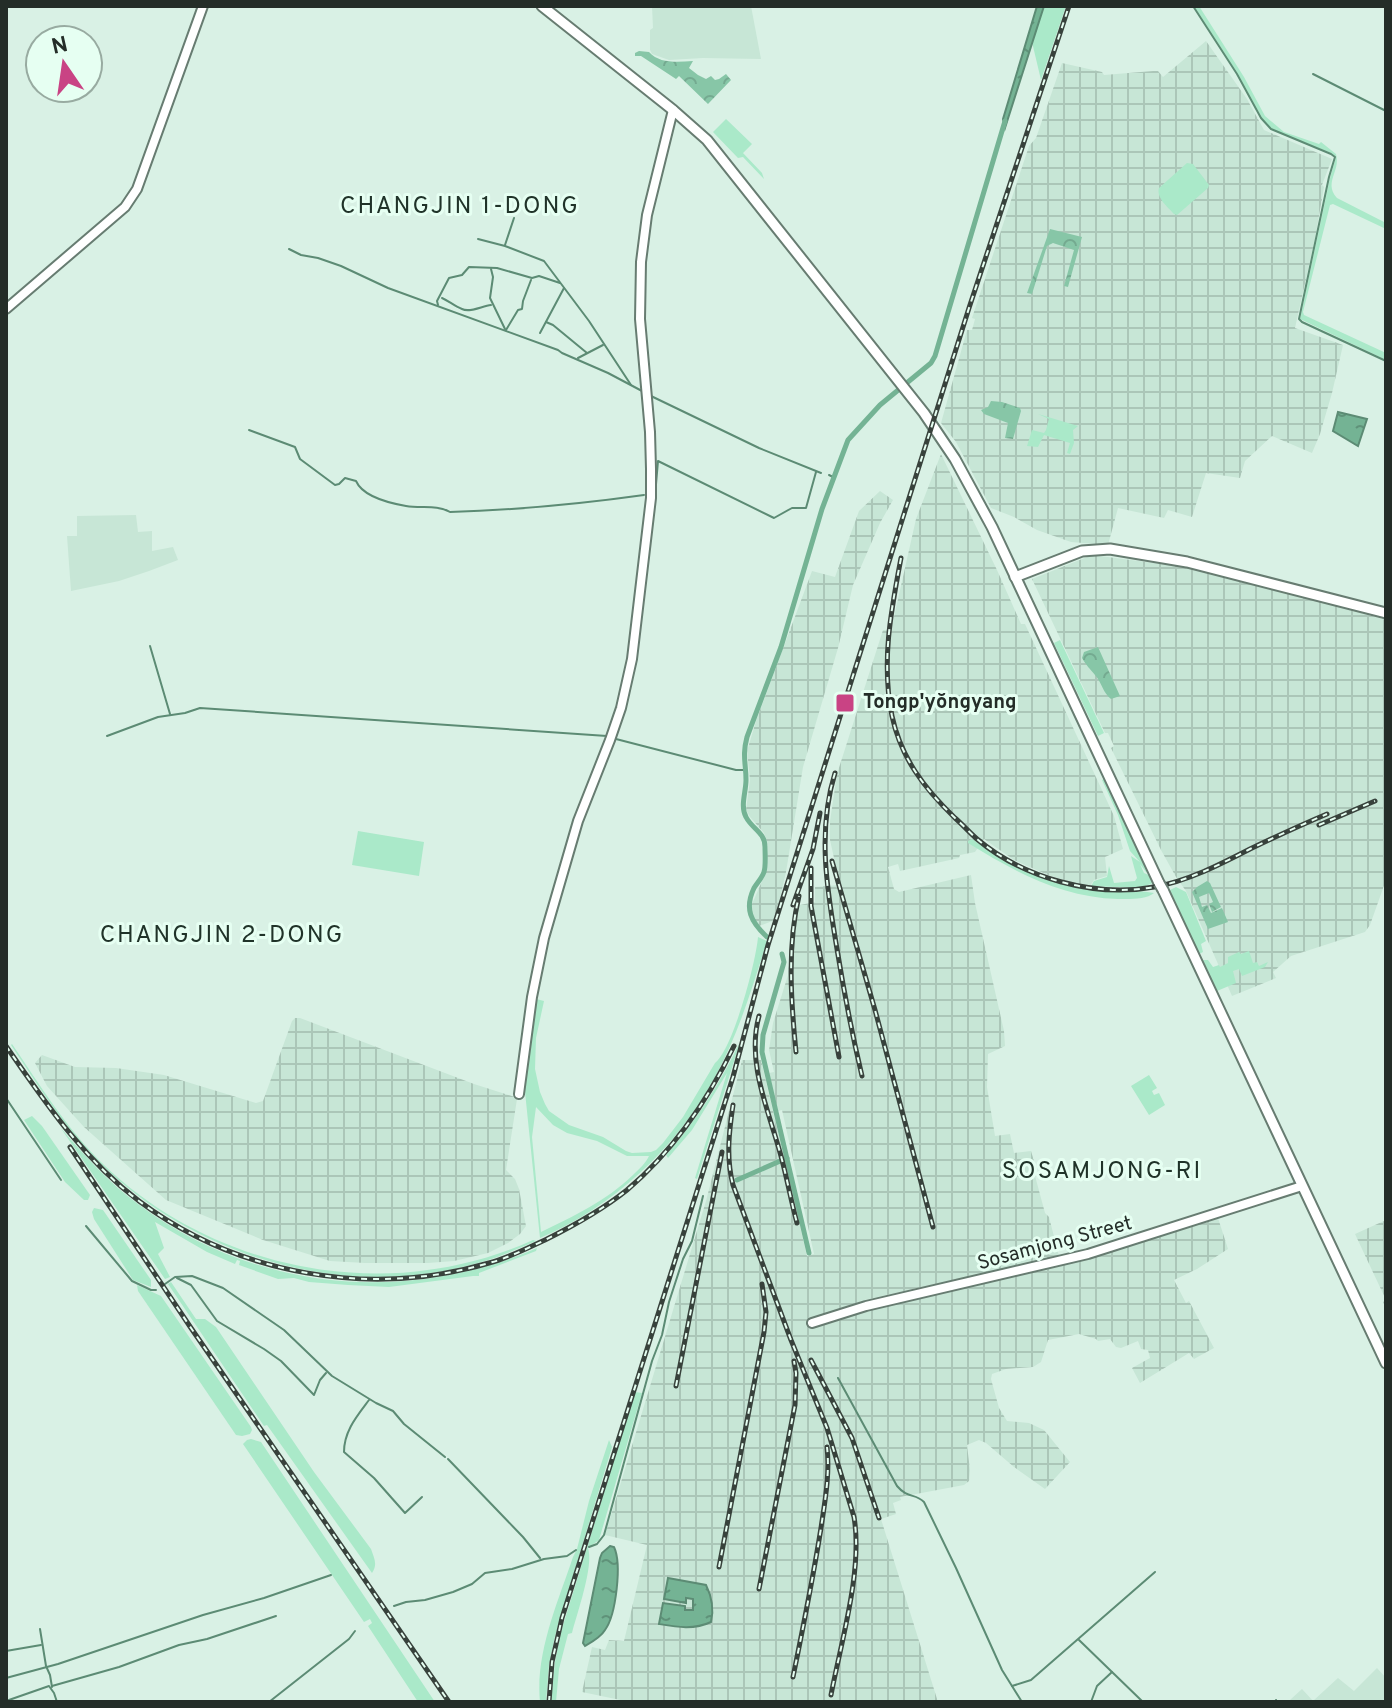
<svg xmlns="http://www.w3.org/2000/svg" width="1392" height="1708" viewBox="0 0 1392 1708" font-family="Overpass,sans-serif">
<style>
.built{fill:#c7e6d6}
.industrial{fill:url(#industrial-grid)}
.green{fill:#aae9c9;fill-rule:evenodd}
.forest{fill:url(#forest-crowns)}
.water{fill:url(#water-ripples);stroke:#5c8b74;stroke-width:2}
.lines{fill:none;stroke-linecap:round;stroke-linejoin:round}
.stream{stroke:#5c8b74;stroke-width:2}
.canal{stroke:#74b394;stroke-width:5}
.tertiary-casing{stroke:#677c71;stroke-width:12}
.secondary-casing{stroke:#677c71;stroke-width:13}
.tertiary{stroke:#fff;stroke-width:8}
.secondary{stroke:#fff;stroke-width:9}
.rail-casing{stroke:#38423c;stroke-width:5}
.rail{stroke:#e6fff2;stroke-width:2;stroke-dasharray:6;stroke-linecap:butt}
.secondary-bridge-casing{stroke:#677c71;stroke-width:13;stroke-linecap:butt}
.secondary-bridge{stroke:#fff;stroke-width:9}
.poi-dot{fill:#c94384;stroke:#e6fff2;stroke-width:3}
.labels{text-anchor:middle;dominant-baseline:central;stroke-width:6;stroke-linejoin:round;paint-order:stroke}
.poi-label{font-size:20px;font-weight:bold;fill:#242d28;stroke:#e6fff2;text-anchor:start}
.street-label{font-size:20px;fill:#242d28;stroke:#e6fff2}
.quarter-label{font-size:24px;letter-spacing:2px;fill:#203329;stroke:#e6fff2}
</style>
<defs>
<pattern id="industrial-grid" width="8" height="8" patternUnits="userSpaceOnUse" patternTransform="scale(2)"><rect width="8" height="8" fill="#c7e6d6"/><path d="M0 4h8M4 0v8" fill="none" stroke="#abc6b8"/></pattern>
<pattern id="forest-crowns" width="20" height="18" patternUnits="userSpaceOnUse" patternTransform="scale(2)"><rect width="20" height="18" fill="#87c6a7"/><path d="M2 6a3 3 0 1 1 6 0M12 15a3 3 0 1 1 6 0" fill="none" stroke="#74aa90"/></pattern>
<pattern id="water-ripples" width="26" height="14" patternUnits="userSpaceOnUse" patternTransform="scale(2)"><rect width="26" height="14" fill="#74b394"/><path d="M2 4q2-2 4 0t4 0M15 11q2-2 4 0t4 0" fill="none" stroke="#5f9279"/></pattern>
</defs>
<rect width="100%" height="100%" fill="#d9f1e5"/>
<g class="built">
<path d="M652 6H751L761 59 703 58 669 60 652 54 650 50V30L653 28Z"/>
<path d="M136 515 138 532 152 531V551L173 547 178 560 149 571 119 581 71 591 67 536H77V516Z"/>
<path d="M1377 1668 1386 1678V1702H1291L1290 1700 1302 1689 1313 1701 1338 1678 1354 1691Z"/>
</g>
<g class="industrial">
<path d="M1206 41 1247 99 1264 130 1332 159 1322 185 1324 187 1315 239 1295 328 1343 345 1332 393 1320 434 1312 453 1272 436 1245 461 1240 478 1206 473 1192 517 1168 510 1164 518 1118 508 1108 545 1071 542 1037 530 1014 517 991 508 956 442 941 423 967 330H972L975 319 972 318 1029 146 1036 138 1062 63 1102 72 1104 75 1153 71H1158L1163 77Z"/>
<path d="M941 454 997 570 1021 624H1025L1114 816 1123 849 1105 857 1107 876 1094 880 1090 886 1086 887 1048 875 1014 860 984 839 975 852 960 855 959 858 900 871 898 864 888 867 894 889 899 892 971 875 975 903 1004 1031 1005 1046 988 1054 987 1087 995 1136 1010 1134 1014 1153 1031 1151 1034 1161V1172L1045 1213 1049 1217 1059 1256 860 1301 862 1310 1058 1267 1218 1218 1228 1249 1197 1269 1174 1280 1186 1303 1189 1301 1214 1348 1194 1359 1189 1353 1140 1383 1132 1368 1150 1358 1148 1350 1141 1349 1138 1341 1121 1348 1116 1347 1110 1339 1098 1341 1096 1339 1079 1334 1048 1340 1041 1362 1033 1367 1006 1369 992 1374 991 1379 999 1408 1007 1421 1029 1423 1044 1430 1070 1462 1045 1489 1014 1467 986 1443 979 1440 967 1445 970 1470 969 1481 964 1485 900 1497 901 1500 893 1503 896 1514 881 1519 938 1702H686L677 1700V1702H630L582 1692 592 1647 605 1650 609 1640 624 1641 647 1545 605 1535 706 1201 742 1060H761L807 1256 814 1254 782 1110 778 1111 769 1073 774 1072 769 1050 773 1023 788 975 795 906 815 902V887L840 885 830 840V821L837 774 883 630H891L916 519Z"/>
<path d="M880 491 893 500 880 523 853 585 838 648 803 767 786 872 775 920 759 926 752 916V904L766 872 768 845 764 833 750 817 746 810 750 780 747 751 756 721 812 571 835 577 859 511Z"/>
<path d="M1092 555 1193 568 1295 594 1386 620V880L1370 925 1365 932 1291 956 1273 972 1276 978 1232 996 1186 891 1176 877 1161 850 1111 748 1114 746 1108 733H1105L1032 579Z"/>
<path d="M295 1018H300L474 1084 515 1097 517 1099 506 1170 515 1179 519 1189 526 1226 520 1234 508 1243 488 1253 454 1261 428 1263H365L330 1261 263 1240 166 1200 84 1127 47 1086 35 1063 42 1055 75 1067 116 1068 164 1075 256 1103 263 1101 292 1021Z"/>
<path d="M1386 1220V1309L1383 1302 1386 1300 1355 1234Z"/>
</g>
<g class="green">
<path d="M1044 6H1066L1041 80 1032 42Z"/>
<path d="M1194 6H1199L1244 77 1265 116 1284 132 1319 144 1321 142 1336 154C1341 172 1323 182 1337 198L1386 223V229L1333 204 1330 205 1303 312 1304 315 1386 353V360L1300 319 1330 178 1336 157 1331 153 1271 129 1262 118 1238 74Z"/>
<path d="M726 119 752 144 743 153 762 173 764 179 743 157 738 158 713 132Z"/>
<path d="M1187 163 1193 164 1209 185 1208 188 1177 215 1174 214C1168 207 1156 198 1159 188Z"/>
<path d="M1038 414 1078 426 1073 430 1074 443 1070 454 1067 453 1070 443 1044 435 1038 447 1027 446 1032 430 1044 433 1046 430 1049 419Z"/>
<path d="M1060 640 1104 733 1098 736 1054 643Z"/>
<path d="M1104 779 1150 875 1146 872 1140 864 1144 873 1151 876 1153 883 1140 888 1091 886 1094 881 1107 877 1109 866 1114 883 1135 881 1137 878 1131 856 1140 862 1130 851 1118 815 1102 780Z"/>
<path d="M358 831 424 842 419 876 352 865Z"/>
<path d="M972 839C1006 862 1044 883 1086 889 1109 893 1132 889 1154 893 1146 900 1129 899 1118 899 1061 897 1015 872 968 843V841Z"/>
<path d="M1176 887 1186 892 1206 941 1201 944 1203 952 1199 954 1170 890Z"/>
<path d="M758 937 767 941C752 989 738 1035 714 1079 677 1147 612 1208 540 1238L524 1082 536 999 544 1001 536 1038 535 1069 540 1092 545 1104 549 1111 569 1125 603 1137 626 1151 632 1153 651 1152 656 1150 663 1143 683 1117 715 1063C733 1049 756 962 758 937ZM536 1107 553 1125 567 1133 597 1141 627 1156H649C646 1163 639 1169 633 1175 606 1201 574 1216 541 1232L532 1137Z"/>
<path d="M1249 951 1253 963 1257 962 1259 966 1268 962 1265 967 1242 976 1239 969 1233 971 1236 983 1217 991 1203 960H1208L1213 967 1219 965 1220 967 1228 963V957L1239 952 1241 954Z"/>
<path d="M740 1042 697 1179 695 1178 727 1073 692 1130 668 1158 666 1155C696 1121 720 1083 740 1042Z"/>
<path d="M12 1044C41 1087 67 1129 104 1165 217 1273 391 1305 533 1240L536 1241C519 1248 502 1256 485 1261 345 1304 189 1257 90 1153 59 1120 36 1082 11 1045Z"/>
<path d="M1149 1075 1157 1088 1152 1091 1154 1095 1159 1093 1165 1105 1149 1115 1131 1086Z"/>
<path d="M32 1116 42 1126 90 1195 88 1200H84L65 1182 24 1120Z"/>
<path d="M60 1127C84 1155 108 1182 138 1204 254 1291 404 1305 537 1248L536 1251 479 1273V1276H473L389 1287 348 1285 309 1282 294 1278 278 1279 239 1265 240 1261 237 1260 235 1264 207 1252 155 1222 164 1248 158 1254 170 1277 165 1279Z"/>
<path d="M94 1208 103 1210 151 1280V1287L133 1280 94 1219 92 1212Z"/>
<path d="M171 1282 196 1319H205L216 1327 314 1472 371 1549C374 1558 378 1564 372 1573L267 1425 264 1426 168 1284Z"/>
<path d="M137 1285 161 1296 251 1427 252 1430 250 1434 242 1436 236 1435 138 1291Z"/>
<path d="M635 1392 642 1393 599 1540 588 1548C594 1566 577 1613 572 1633L568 1634 559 1669 556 1702H551L555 1662 560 1635Z"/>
<path d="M251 1439 261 1442 435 1702H418L368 1626 372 1623 370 1619 364 1622 243 1444 247 1440Z"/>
<path d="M609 1440 612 1447 555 1636 549 1665 546 1702H540C535 1653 558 1602 573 1557L577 1549 589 1501Z"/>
</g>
<g class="forest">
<path d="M639 51 649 52C660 64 677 62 693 61L689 68 698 75 706 79 711 76 715 80 719 79 726 74 731 80 708 104 679 76 676 79 641 56H635V53Z"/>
<path d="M1050 229 1082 237 1068 287 1064 286 1074 250 1053 243 1047 246 1032 294 1027 293Z"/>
<path d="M991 401 1002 402 1020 408 1021 411 1013 439 1005 438 1008 423 984 414 981 410 988 407Z"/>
<path d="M1098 647 1120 696 1111 699C1103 693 1102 683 1095 675 1090 669 1086 665 1082 658L1084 652Z"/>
<path d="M1207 881 1210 883 1221 907 1212 912 1209 904 1213 902 1209 893 1199 897 1202 907 1207 905 1211 913 1222 908 1228 922 1208 929 1192 892 1197 887Z"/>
</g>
<g class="water">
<path d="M1037 6H1044L1005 128 1003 119Z"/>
<path d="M1338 412 1367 419 1358 446 1333 431Z"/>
<path d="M610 1546 614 1547C622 1564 616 1615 605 1630 601 1637 592 1642 585 1646L583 1643 600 1558 602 1553Z"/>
<path d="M668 1578 706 1585C712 1597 714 1609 711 1622 694 1630 677 1627 659 1624L663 1603 685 1606V1610H693V1599L686 1598V1603L664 1599Z"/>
</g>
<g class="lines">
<g class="stream">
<path d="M1193 6 1237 74 1261 118 1271 129 1331 154 1335 157 1329 177 1299 319 1302 322 1386 361"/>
<path d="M1313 74 1386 111"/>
<path d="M478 239 505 246 544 261 589 321 631 385"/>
<path d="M505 245 514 218"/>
<path d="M289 249 301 255 318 258 341 266 388 288 558 350 562 353 608 373 642 391"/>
<path d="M491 269 493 277 490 298 505 329"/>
<path d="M442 298C449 301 454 306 462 309 470 313 482 306 491 305"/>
<path d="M438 305 437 301 449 278 462 275 469 267 497 268 532 278 539 276 560 283"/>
<path d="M546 322 553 325 587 353"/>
<path d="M506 330 518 310 522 309 523 301 531 280"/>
<path d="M540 333 564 288"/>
<path d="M578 358 603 345"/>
<path d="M651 396 759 448 821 473"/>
<path d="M249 430 295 447 300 459 335 485 339 484 345 478 356 481C363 497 389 503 406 506 421 509 436 504 450 512 516 510 580 504 644 495"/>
<path d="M829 475 833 477"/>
<path d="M655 496 658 461 774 518 792 508H806L816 472"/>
<path d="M150 646 170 714"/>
<path d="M107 736 158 717 185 713 200 708 607 736"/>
<path d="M616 739 736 770H745"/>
<path d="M6 1098 61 1180"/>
<path d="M86 1226 132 1281 151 1290H156"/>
<path d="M177 1278 191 1285 217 1321 264 1349 281 1361 314 1395 320 1380 326 1373"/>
<path d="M165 1284 175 1277 192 1276 223 1288 284 1330 332 1376 376 1403 393 1411 404 1424 445 1457"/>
<path d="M838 1378 897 1486C908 1499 915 1493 924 1502L956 1568 1002 1670 1022 1702"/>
<path d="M369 1400C357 1416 344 1431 344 1452L374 1478 405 1513 422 1497"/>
<path d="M448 1459 523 1537 540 1558"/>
<path d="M589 1547 597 1544 604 1535 652 1361 662 1335 669 1302 683 1259 692 1241 703 1196"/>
<path d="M394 1606 406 1602 425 1600 453 1592 472 1584 485 1573 512 1569 544 1559 567 1556 576 1550"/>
<path d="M40 1629 46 1666 50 1675 52 1687"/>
<path d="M1079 1640 1143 1702"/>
<path d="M6 1651 41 1645"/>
<path d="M6 1678 58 1664 203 1615 264 1598 331 1575"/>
<path d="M52 1686 119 1667 179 1645 207 1639 276 1616"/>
<path d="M1012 1686 1031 1680 1155 1572"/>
<path d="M6 1701 49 1686 54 1693 57 1702"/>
<path d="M269 1702 349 1639 355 1631"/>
<path d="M1091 1702 1097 1686 1112 1672"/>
<path d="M1275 1702 1276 1700"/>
</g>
<g class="canal">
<path d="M767 937C751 922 744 909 754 888 757 883 762 878 764 872 766 866 765 854 765 847 765 832 752 829 746 817 740 806 746 792 746 780 746 763 742 756 747 737L781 647 822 509 848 440 880 405 931 363 935 356 1005 121"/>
<path d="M782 954 784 962 763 1035 762 1052 809 1253"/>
<path d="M737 1180 787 1158"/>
</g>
<g class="tertiary-casing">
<g id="tertiary">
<path d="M6 309 125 207 137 189 203 6"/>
<path d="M519 1094 532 997 544 938 578 821 610 740 621 708 632 659 651 498V469L650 432 640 319 641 262 647 215 673 110"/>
<path d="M812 1323 866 1306 1088 1254 1302 1186"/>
</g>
</g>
<g class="secondary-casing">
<g id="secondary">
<path d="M542 6 673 110 707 140 924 413 955 459 992 527 1159 883"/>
<path d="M1015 577 1082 551 1110 549 1187 562 1386 613"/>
<path d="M1163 890 1386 1363"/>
</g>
</g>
<use href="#tertiary" class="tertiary"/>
<use href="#secondary" class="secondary"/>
<g class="rail-casing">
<g id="rail">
<path d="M901 558C891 611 881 662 892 716 901 758 924 788 955 818 962 824 969 832 977 839 1023 878 1095 898 1154 887 1188 881 1219 865 1250 849 1275 837 1301 825 1327 814"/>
<path d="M835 773C817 831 827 890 837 949 844 992 852 1034 862 1076"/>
<path d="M1319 825 1375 801"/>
<path d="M832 861 875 1010 933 1227"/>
<path d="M811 868V906L839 1057"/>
<path d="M793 905 813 849 820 813"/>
<path d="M759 1016C746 1063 769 1111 781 1156 787 1178 791 1201 797 1223"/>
<path d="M6 1046C45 1102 83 1159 139 1201 238 1275 370 1298 489 1263 508 1258 526 1249 545 1240 573 1226 602 1210 627 1190 673 1151 708 1100 734 1046"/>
<path d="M796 1052C791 1002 787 945 799 896"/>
<path d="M733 1105C729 1132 726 1158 733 1185L791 1340 827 1428 854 1517C863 1570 841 1642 831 1695"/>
<path d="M70 1147 191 1328 449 1702"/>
<path d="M811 1360 852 1438 879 1518"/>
<path d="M676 1386 722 1152"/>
<path d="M719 1567 764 1332 766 1312 762 1284"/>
<path d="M759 1589 795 1405 796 1373 794 1361"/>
<path d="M793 1677C803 1628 813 1578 821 1528 825 1501 830 1474 827 1447"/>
<path d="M549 1702 552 1662 562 1618 733 1077 768 945 969 308 1069 6"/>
</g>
</g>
<use href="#rail" class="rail"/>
<g class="secondary-bridge-casing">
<path id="secondary-bridge" d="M1159 883 1163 890"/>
</g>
<use href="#secondary-bridge" class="secondary-bridge"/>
</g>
<rect class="poi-dot" x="835" y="693" width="20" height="20" rx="4"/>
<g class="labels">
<g class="poi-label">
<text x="863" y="703">Tongp'yŏngyang</text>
</g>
<g class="street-label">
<text transform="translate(1055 1244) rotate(-15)">Sosamjong Street</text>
</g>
<g class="quarter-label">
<text x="460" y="207">CHANGJIN 1-DONG</text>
<text x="222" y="936">CHANGJIN 2-DONG</text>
<text x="1102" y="1172">SOSAMJONG-RI</text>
</g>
</g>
<rect width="1392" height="1708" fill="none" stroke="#242d28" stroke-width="16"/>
<g transform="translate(64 64) rotate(347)"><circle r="38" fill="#e6fff2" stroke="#98aba1" stroke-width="2"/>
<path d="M0-6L14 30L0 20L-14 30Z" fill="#c94384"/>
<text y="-12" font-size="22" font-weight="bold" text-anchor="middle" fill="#242d28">N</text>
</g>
</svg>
